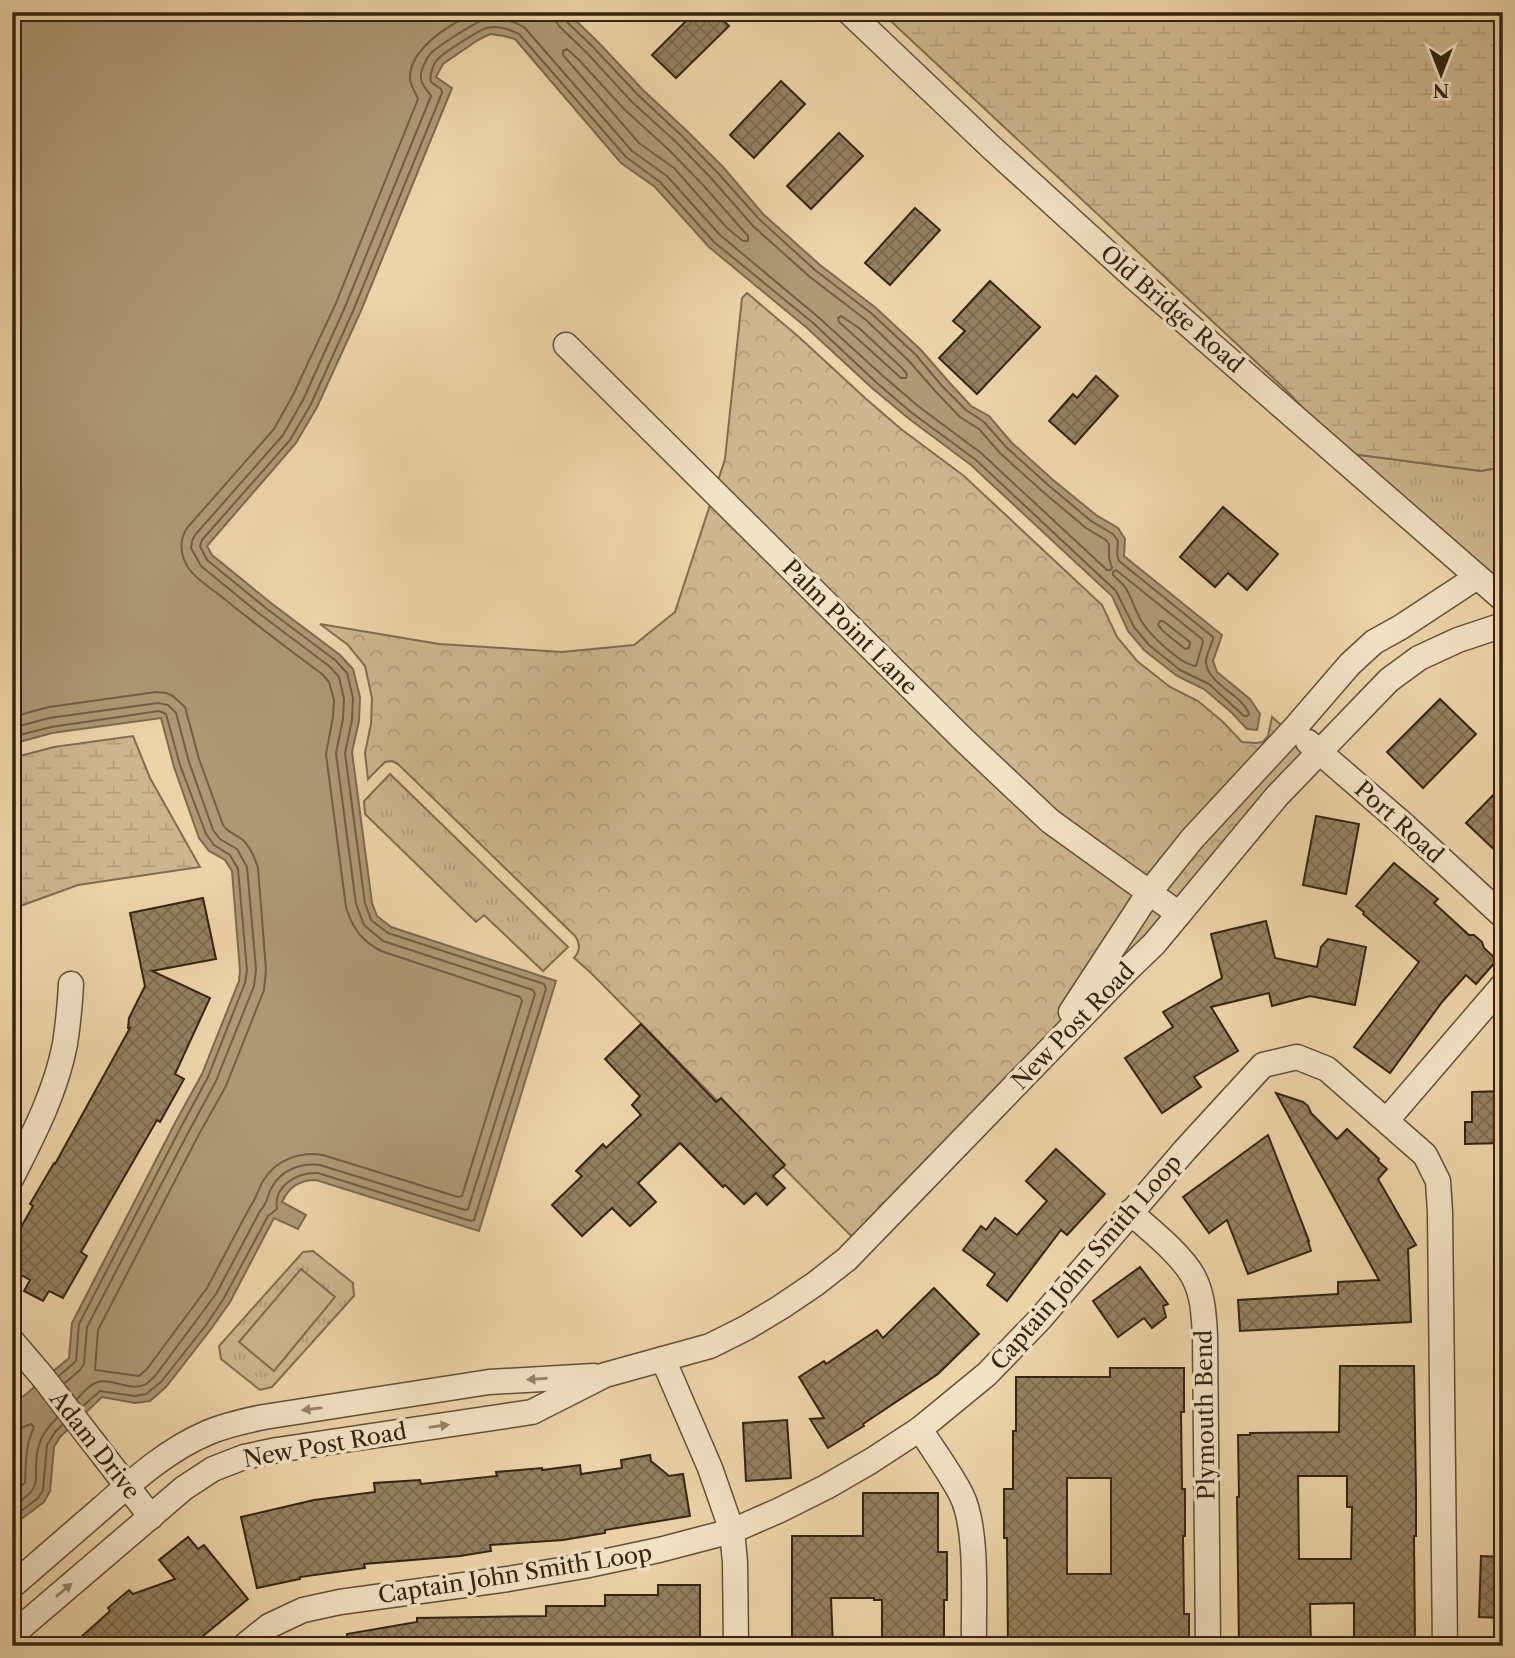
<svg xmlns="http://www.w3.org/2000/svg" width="1515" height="1658" viewBox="0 0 1515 1658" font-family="'Libre Caslon Text',serif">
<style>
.grass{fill:url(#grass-tufts);stroke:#816d50;stroke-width:2}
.forest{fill:url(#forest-crowns);stroke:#816d50;stroke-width:2}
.wetland{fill:url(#wetland-marsh);stroke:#816d50;stroke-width:2}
.garden{fill:#ceb68e;stroke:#816d50;stroke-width:2}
.water{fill:#ae9875;stroke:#7d6a4d;stroke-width:2}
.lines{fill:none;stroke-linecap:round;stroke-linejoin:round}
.shore{stroke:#715e44;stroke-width:2}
.building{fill:url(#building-cross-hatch);stroke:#342412;stroke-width:2;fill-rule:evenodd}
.street-casing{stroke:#625038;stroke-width:27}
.street{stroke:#f3e3c6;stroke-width:24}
.oneway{fill:#94846c}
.labels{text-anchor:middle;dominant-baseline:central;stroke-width:7;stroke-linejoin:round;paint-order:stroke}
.street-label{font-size:23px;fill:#342412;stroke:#f3e3c6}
</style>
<defs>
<pattern id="grass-tufts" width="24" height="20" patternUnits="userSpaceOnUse" patternTransform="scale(1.75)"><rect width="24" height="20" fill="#ceb68e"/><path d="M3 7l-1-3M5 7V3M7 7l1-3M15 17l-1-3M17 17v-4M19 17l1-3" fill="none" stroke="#b29c79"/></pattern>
<pattern id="forest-crowns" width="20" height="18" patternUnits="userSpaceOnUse" patternTransform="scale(1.75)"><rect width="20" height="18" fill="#ceb68e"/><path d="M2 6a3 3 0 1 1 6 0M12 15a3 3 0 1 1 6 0" fill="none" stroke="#b29c79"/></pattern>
<pattern id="wetland-marsh" width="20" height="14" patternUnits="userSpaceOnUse" patternTransform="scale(1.75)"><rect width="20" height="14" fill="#ceb68e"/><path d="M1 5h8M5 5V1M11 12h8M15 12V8" fill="none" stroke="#b29c79"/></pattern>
<pattern id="building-cross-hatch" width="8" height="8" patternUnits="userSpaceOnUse" patternTransform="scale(1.75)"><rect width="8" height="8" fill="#948060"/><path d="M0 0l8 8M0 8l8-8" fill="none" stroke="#7a694e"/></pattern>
</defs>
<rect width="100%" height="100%" fill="#edd4a8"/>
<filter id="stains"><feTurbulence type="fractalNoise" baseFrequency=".00286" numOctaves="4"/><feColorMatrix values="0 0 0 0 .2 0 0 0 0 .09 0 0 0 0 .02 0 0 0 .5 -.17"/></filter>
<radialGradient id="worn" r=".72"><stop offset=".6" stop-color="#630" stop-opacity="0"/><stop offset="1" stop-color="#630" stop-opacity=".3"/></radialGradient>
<g class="grass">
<path d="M1345 453 1481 471 1503 467V614L1466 582Z"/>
<path d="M390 774 568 947 543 971 484 915 476 922 365 814 364 801Z"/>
<path d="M313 1251 353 1283 354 1296 272 1387 260 1390 221 1359 219 1346 303 1252Z"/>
</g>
<path class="forest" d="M747 293 800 338 865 398 901 429 964 476 1102 605 1117 637 1137 661 1170 687 1198 701 1223 722 1242 742 1256 743 1263 742 1268 736 1272 717 1313 754 868 1253 590 972 574 958C580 951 581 944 575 936L398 764 392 761 385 762 368 779 365 753 371 724 372 698 365 666 348 645 320 624 439 644 562 652 634 645 675 612 725 459 742 298Z"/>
<g class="wetland">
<path d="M881 12H1503V467L1481 471 1345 453 1286 390Z"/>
<path d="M133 736 150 778 200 867 78 885 12 909V758L54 747Z"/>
</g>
<path class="garden" d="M301 1269 335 1297 274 1371 239 1342Z"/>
<path class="water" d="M12 12H567L598 42 643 90 687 131 723 167 763 214 820 265 876 308 921 350 948 381 971 406 989 416 1011 442 1052 479 1096 515 1118 528 1125 539 1124 556 1222 635 1213 661 1217 672 1250 699 1260 714 1257 730 1247 729 1231 712 1204 689 1177 676 1144 650 1128 631 1112 596 971 465 908 418 872 388 807 328 709 247 655 187 621 163 515 39 504 36 490 34 478 40 443 64 436 77 452 88 360 313 317 407 296 443 207 546 212 555 271 603 340 655 353 669 360 697 359 721 352 752 372 903 377 916 391 927 556 981 479 1231 316 1180C299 1180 289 1187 282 1202L306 1215 298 1229 274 1218 230 1302 211 1329 166 1387 150 1401 135 1403 102 1397 60 1437 54 1447 50 1491 44 1502 12 1526V1404L25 1395 69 1358 72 1323 175 1123 202 1074 239 981 240 971 232 871 225 860 209 851 199 838 174 767 161 718 52 733 12 744Z"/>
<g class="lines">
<g class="shore">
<path d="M567 49 579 60 624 109 669 150 703 185 748 236V241H743L727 228 674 168 639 143 563 55V51Z"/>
<path d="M841 316 859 328 902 368 907 374 906 378H901L839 322 838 318Z"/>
<path d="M1116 570 1202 639 1203 642 1196 666C1181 665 1150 635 1142 622 1135 611 1132 598 1125 587 1122 583 1117 579 1113 575V572Z"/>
<path d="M1160 621H1163L1190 642 1189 648 1185 649 1163 631 1158 625Z"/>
<path d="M12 717 49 707 156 692 166 693 173 696 185 707 199 759 223 825C228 833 236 834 243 840 250 847 255 858 258 868L266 970 264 990 226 1086 198 1136 98 1330 95 1370 139 1376 147 1369 207 1288 250 1207C256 1199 258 1190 263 1181 275 1160 300 1151 323 1155L458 1197 462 1196 522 1001 520 997 381 951C362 941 352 928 346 907L326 754 333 717 334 700 329 682 322 674C288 649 255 624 222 597 212 589 197 580 189 569 180 555 178 542 187 528L274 429 293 395 336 303 418 99C416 93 411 87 410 79 409 48 451 24 475 12"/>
<path d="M12 728 49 718 158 703 168 705 176 713 189 762 213 830 220 839 237 849 247 867 256 969 254 986 216 1081 189 1131 87 1327 84 1364 80 1370 65 1383"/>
<path d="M12 737 51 727 159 711 166 714 180 765 206 834 214 845 230 855 238 869 247 970 245 983 208 1077 181 1127 79 1324 76 1361 59 1376"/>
<path d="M77 1399C82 1394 88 1386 95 1383 110 1376 131 1393 146 1384 149 1382 152 1379 155 1376L216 1294 260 1211C269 1201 266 1197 272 1187 282 1169 301 1163 320 1165L465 1210 468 1209 535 994 533 990 383 941 364 925 356 904 336 753 343 719 344 699 339 677 329 666 261 615 201 566 191 548 192 541 195 535 283 435 303 400 345 307 431 96C428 90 421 86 421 78 420 71 426 59 431 53 440 45 476 21 487 19 499 17 514 21 524 27L632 151 667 176 720 235 817 316 883 376 918 406 981 453 1107 570H1110L1112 568 1109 558V544L1106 540 1086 528 1042 491 1000 453 979 429 960 417 936 392 909 361 866 320 810 277 753 226 711 178 676 142 632 102 587 53 559 26 555 20 554 12"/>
<path d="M83 1406 100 1391 135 1396 146 1394 161 1382 206 1325 224 1298 268 1216 277 1209C273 1186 297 1172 318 1173L471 1221 474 1220 546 989 544 984 388 933 371 920 365 903 345 753 352 720 353 698 347 673 335 660 267 609 207 560 200 546 202 540 290 440 311 404 353 311 442 93 441 89 431 82C429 75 432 68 436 61 441 54 479 30 487 28 498 25 511 30 519 34L626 157 660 182 714 242 812 322 877 383 912 413 976 460 1116 591 1134 627 1149 645 1180 670 1209 684 1244 716H1247L1249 714C1242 694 1207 684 1206 662 1206 655 1211 646 1213 639V637L1119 561 1117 555 1118 541 1113 534 1091 521 1047 484 1006 447 984 422 966 410 942 386 916 355 871 313 815 270 759 219 717 172 682 136 638 95 593 47 565 20 563 12"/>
<path d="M12 1429 21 1428 31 1424 34 1427C25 1446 26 1463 25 1483L12 1493"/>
<path d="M12 1507C19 1502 29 1496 33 1489 37 1483 36 1474 36 1467 36 1446 42 1432 57 1418"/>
<path d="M12 1518 38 1498 43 1490 47 1445 55 1432 62 1425"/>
</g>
</g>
<g class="building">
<path d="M695 12H715L729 26 676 78 652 55Z"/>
<path d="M781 81 805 104 754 158 730 135Z"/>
<path d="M839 133 863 156 811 209 787 186Z"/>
<path d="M915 208 940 230 890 285 865 263Z"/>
<path d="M990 281 1040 327 977 394 939 358 965 331 953 321Z"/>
<path d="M1096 376 1118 396 1075 444 1049 421 1073 394 1077 398Z"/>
<path d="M1223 507 1278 554 1247 590 1228 573 1215 587 1180 557Z"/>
<path d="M1440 699 1476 734 1423 788 1387 752Z"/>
<path d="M1503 785V858L1466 823Z"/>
<path d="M1316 816 1359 824 1346 894 1303 885Z"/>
<path d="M1394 863 1438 899 1434 903 1469 935H1474L1482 942 1484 948 1497 960 1476 984 1466 975 1442 1002 1390 1073 1354 1047 1419 962 1363 914 1364 912 1356 906Z"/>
<path d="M203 898 216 959 152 971 210 998 175 1074 184 1079 160 1122 157 1120 81 1252 87 1256 63 1298 49 1291 43 1301 24 1291 30 1280 12 1270V1243L33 1206 30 1204 54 1163 55 1164 130 1028H128L129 1018 145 986 130 913Z"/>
<path d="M1266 921 1275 958 1317 967 1321 947 1328 939 1366 947 1355 1005 1310 996 1272 1006 1269 993 1211 1007 1238 1051 1194 1077 1201 1087 1162 1113 1125 1058 1173 1027 1163 1012 1222 978 1211 934Z"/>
<path d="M641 1024 716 1102 721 1098 785 1165 773 1176 785 1188 767 1205 756 1193 744 1204 725 1185 723 1187 680 1143 638 1183 656 1202 630 1226 612 1208 582 1236 552 1205 582 1176 576 1171 603 1144 606 1148 641 1115 632 1105 640 1096 605 1059Z"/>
<path d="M1503 1091V1143L1465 1144V1122H1472V1092Z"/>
<path d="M1276 1093 1303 1102 1308 1106 1311 1113 1337 1139 1347 1129 1379 1159 1378 1161 1387 1169 1378 1179 1416 1245 1408 1249 1411 1322 1240 1331 1238 1300 1338 1294V1282L1379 1280Z"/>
<path d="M1268 1135 1309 1241H1308L1311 1251 1248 1274 1227 1220 1209 1233 1183 1197Z"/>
<path d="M1056 1149 1105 1194 1067 1235 1061 1230 1007 1301 987 1285 995 1274 963 1250 981 1226 986 1230 995 1218 1017 1235 1047 1201 1026 1181Z"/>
<path d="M1140 1267 1168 1304 1163 1306 1166 1317 1152 1328 1144 1318 1118 1337 1093 1301Z"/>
<path d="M934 1288 979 1334 938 1374 863 1424 864 1426 828 1448 810 1419 824 1418 799 1377 824 1361 826 1364 877 1330 883 1338Z"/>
<path d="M1340 1366H1414L1416 1493V1536H1414L1415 1646H1354V1603L1310 1604 1311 1646H1239L1237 1497H1239L1238 1435H1250V1433L1339 1432ZM1298 1476H1347V1507H1352L1351 1559H1299Z"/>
<path d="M1110 1368H1184V1412H1181L1182 1489H1185V1536H1183L1184 1614H1189V1646H1008L1007 1538H1004V1489H1013V1431H1016V1377H1110ZM1067 1478H1111V1574H1067Z"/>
<path d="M787 1420 791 1478 746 1481 743 1423Z"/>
<path d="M650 1455 651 1461 669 1476 683 1474 690 1516 605 1530V1533L563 1540 490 1545 491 1551 460 1556 364 1564 365 1568 300 1577V1579L257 1588 241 1517 314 1500 375 1492 374 1483 420 1480 421 1484 497 1476 496 1472 542 1468V1470L580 1465 581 1474 622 1468 621 1460Z"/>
<path d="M863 1493H938V1552H947V1600H944V1646H882V1600H874V1598H831L833 1646H792V1536H863Z"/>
<path d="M188 1537 198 1549 204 1545 248 1599 203 1636 211 1646H71L110 1611 108 1608 129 1590 133 1594 175 1579 159 1560Z"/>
<path d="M1481 1556 1503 1557V1618L1479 1617Z"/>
<path d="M658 1585H700V1646H348L347 1634 417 1622V1618L546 1616V1606H605V1595H658Z"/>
</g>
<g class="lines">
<g class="street-casing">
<g id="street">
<path d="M849 12 992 148 1135 278 1503 599"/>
<path d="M566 345 966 742 1050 821 1179 914"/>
<path d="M1308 742 1404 825 1503 916"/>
<path d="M1071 1012 1148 894 1192 839 1293 730 1350 664 1374 642 1401 627 1477 577"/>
<path d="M1387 1120 1503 985"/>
<path d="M12 1177C34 1134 56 1091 65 1044 68 1024 70 1004 71 984"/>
<path d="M1130 1212C1150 1230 1180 1253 1193 1276 1203 1294 1204 1316 1205 1336L1208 1646"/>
<path d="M12 1341 42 1376 151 1517"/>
<path d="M663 1359 710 1468 732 1531 735 1562 736 1646"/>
<path d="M920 1429C933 1450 949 1471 961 1494 979 1529 973 1605 974 1646"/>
<path d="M12 1586C42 1560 72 1534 102 1508 134 1480 167 1450 207 1433 225 1425 244 1421 264 1417L489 1382 594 1376"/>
<path d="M12 1635 184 1488 213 1469 244 1457 277 1450 532 1412 605 1375 710 1346 746 1328 781 1307 815 1284 847 1259 1126 971 1154 944 1277 796 1389 680 1419 658 1458 640 1503 625"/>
<path d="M244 1646 269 1626 303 1610 340 1602 508 1579 584 1566 659 1550 732 1531 780 1510 826 1487 871 1461 920 1429 987 1374 1040 1319 1185 1150 1263 1065 1297 1057 1327 1069 1425 1155 1438 1181 1440 1212 1445 1646"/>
</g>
</g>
<use href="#street" class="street"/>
</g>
<defs><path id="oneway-solid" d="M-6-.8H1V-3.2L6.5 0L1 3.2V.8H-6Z" transform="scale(1.75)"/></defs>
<g class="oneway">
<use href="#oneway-solid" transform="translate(537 1379) rotate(176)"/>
<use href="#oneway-solid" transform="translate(312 1409) rotate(172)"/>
<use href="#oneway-solid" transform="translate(439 1426) rotate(-8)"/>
<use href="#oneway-solid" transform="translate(64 1590) rotate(-40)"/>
</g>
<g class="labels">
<g class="street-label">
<text transform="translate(1172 309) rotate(41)">Old Bridge Road</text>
<text transform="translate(850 627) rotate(45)">Palm Point Lane</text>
<text transform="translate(1399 822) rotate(42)">Port Road</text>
<text transform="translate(1073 1026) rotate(-46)">New Post Road</text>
<text transform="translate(1086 1262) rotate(-49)">Captain John Smith Loop</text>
<text transform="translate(1205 1415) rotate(-91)">Plymouth Bend</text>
<text transform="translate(95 1445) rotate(52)">Adam Drive</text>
<text transform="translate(325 1445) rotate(-10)">New Post Road</text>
<text transform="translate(515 1574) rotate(-9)">Captain John Smith Loop</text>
</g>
</g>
<rect width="1515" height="1658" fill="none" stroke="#edd4a8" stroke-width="42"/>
<rect x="14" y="14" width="1487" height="1630" fill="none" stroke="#342412" stroke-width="3.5"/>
<rect x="21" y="21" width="1473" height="1616" fill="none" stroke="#342412" stroke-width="2"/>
<g transform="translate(1441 74) rotate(180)" stroke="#f3e3c6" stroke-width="5" paint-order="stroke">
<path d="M0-5L12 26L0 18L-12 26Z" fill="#342412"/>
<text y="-10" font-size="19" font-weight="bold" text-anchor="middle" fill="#342412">N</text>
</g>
<rect width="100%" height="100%" filter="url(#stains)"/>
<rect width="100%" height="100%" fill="url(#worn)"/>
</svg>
